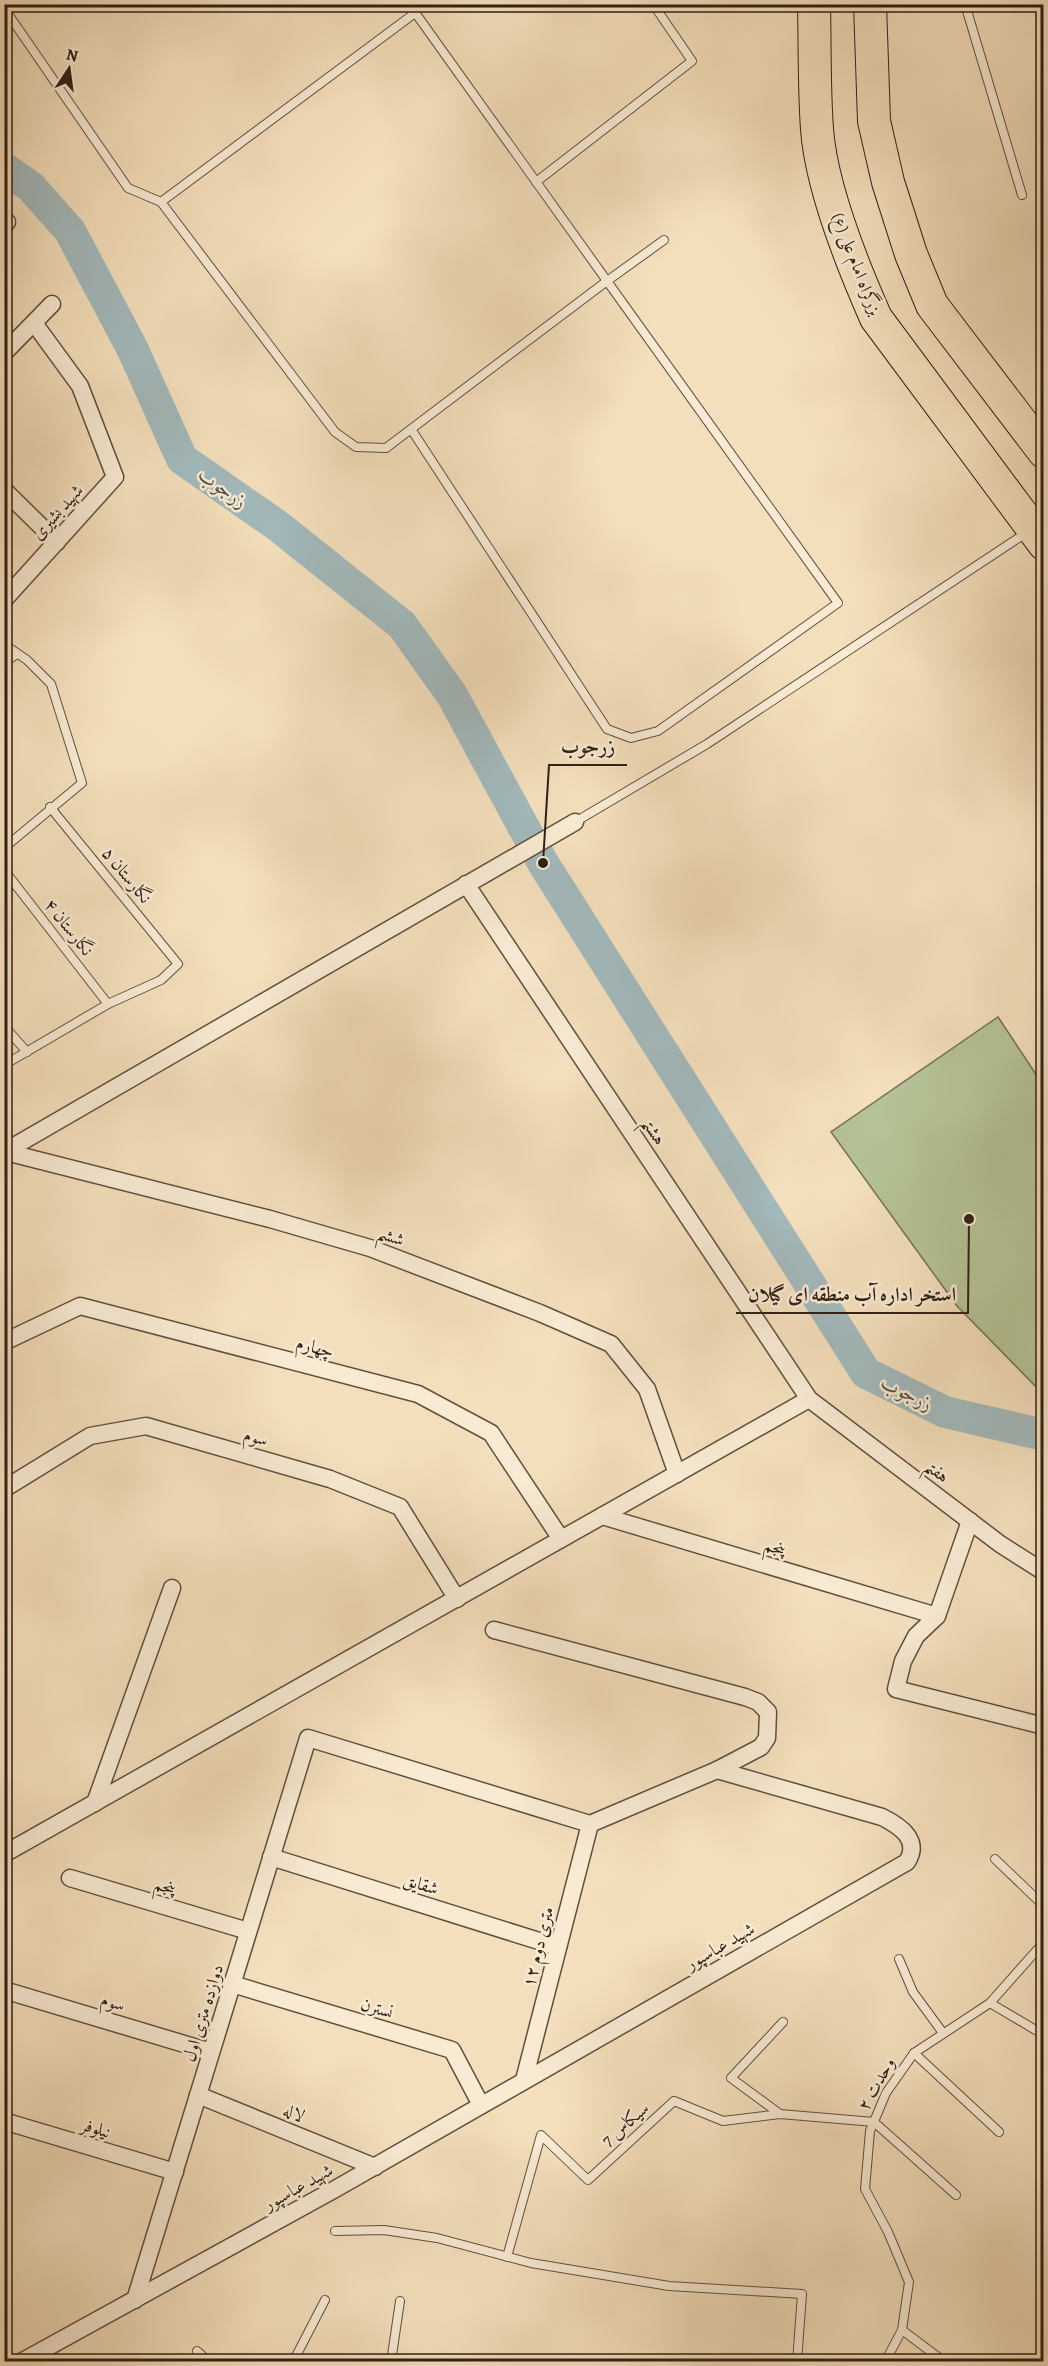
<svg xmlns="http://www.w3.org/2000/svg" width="1048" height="2366" viewBox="0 0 1048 2366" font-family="Alegreya,Amiri,serif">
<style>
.pitch{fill:#b5c396;stroke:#727155;stroke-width:1.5}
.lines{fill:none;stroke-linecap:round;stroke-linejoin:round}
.river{stroke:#a2b9bc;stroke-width:32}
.lane-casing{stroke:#604f3e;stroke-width:10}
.street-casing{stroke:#604f3e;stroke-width:19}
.highway-casing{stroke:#2f1f14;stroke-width:34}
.lane{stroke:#f8ead3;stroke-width:8}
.street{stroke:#f8ead3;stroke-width:16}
.highway{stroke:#f4dfbc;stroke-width:32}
.labels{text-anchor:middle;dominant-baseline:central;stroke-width:5;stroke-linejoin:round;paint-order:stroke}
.street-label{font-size:18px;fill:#2f1f14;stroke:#f8ead3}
.water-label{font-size:20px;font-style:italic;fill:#524d46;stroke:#f8ead3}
.leader{fill:none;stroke:#2f1f14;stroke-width:2}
.callout-dot{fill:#2f1f14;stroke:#f8ead3;stroke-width:2}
.callout-label{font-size:20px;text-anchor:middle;font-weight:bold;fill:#2f1f14;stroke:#f8ead3;stroke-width:5;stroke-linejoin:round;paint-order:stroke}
</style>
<rect width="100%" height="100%" fill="#f4dfbc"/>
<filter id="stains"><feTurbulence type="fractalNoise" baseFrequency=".00333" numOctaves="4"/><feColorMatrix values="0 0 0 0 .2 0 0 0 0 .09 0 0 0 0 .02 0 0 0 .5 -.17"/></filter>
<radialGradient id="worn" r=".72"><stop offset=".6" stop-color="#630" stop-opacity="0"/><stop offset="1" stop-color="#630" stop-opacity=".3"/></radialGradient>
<path class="pitch" d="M998 1017 1043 1085V1394L957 1306 831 1132Z"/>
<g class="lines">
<path class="river" d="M4 168 31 187 70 231 133 350 182 459 278 526 402 625 452 695 543 863 866 1373 945 1412 1044 1435"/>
<g class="lane-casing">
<g id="lane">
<path d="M409 4 607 281 664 240"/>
<path d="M965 4 1022 195"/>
<path d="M1043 6 1044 5"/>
<path d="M4 8 128 188 161 202 415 13"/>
<path d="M536 182 692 61 653 4"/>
<path d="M161 202 335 432 356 447 386 448 607 281 838 603 658 731 631 738 607 729 411 429"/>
<path d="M4 644 27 660 51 684 82 783 4 848"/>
<path d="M4 663 17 654"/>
<path d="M575 822 707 744 1029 531"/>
<path d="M4 870 108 1004"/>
<path d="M4 1026 27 1052"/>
<path d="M4 1065 108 1004 161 980 178 964 50 807"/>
<path d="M995 1859 1044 1906"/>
<path d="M899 1959 913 1992 943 2033"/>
<path d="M990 2003 1044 2035"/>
<path d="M914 2053 999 2132"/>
<path d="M780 2114 731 2078 783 2022"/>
<path d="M335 2231 384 2230 437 2238 531 2263 669 2286 802 2294 797 2362"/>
<path d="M507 2257 541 2135 588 2180 674 2101 723 2121 780 2114 874 2122 956 2195"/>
<path d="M902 2330 942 2360"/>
<path d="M197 2351 209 2362"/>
<path d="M293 2362 325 2300"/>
<path d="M391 2362 400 2301"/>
<path d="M885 2362 902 2330 909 2282 888 2232 865 2189 870 2131 886 2093 914 2053 990 2003 1044 1942"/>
</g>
</g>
<g class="street-casing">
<g id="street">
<path d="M4 225 7 222"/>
<path d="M4 353 52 304"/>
<path d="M4 490 57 542"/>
<path d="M4 600 115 477 80 386 34 323"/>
<path d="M466 884 809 1399 1000 1544 1044 1572"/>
<path d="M4 1152 575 822"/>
<path d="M6 1152 270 1219 370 1248 540 1313 611 1344 647 1389 677 1474"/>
<path d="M4 1342 80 1306 418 1394 491 1433 561 1539"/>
<path d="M4 1489 90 1436 146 1426 330 1479 400 1507 457 1599"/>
<path d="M602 1516 937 1616"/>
<path d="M970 1521 937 1616 916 1636 903 1661 896 1689 1044 1726"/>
<path d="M95 1803 172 1588"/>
<path d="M4 1854 809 1399"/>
<path d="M271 1857 558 1947"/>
<path d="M70 1878 248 1931"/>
<path d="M232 1984 452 2050 481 2105"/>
<path d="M4 1990 211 2052"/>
<path d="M524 2080 590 1824"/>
<path d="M198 2095 375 2167"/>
<path d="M7 2122 175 2172"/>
<path d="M135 2300 308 1738 590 1824 717 1770 761 1747 767 1738 768 1712 758 1702 745 1697 494 1630"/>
<path d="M21 2362 337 2188 907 1862C921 1840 900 1826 882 1817L717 1770"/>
</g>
</g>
<g class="highway-casing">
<g id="highway">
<path d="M814 4C815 46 814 88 817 129 821 186 853 266 876 318L1044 544"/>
<path d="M870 4 874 121 888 182 911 254 932 305 1044 452"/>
</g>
</g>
<use href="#lane" class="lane"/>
<use href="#street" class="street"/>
<use href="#highway" class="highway"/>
</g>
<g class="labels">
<g class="street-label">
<text transform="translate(857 264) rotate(69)">بزرگراه امام علی (ع)</text>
<text transform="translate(57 512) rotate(-48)">شهید بشیری</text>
<text transform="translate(127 875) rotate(51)">نگارستان ۵</text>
<text transform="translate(69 927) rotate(52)">نگارستان ۴</text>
<text transform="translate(654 1131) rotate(56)">هشتم</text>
<text transform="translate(391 1236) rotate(20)">ششم</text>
<text transform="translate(315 1347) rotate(15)">چهارم</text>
<text transform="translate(256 1437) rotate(16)">سوم</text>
<text transform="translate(937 1471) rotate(37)">هفتم</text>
<text transform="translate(775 1547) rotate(17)">پنجم</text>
<text transform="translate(421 1884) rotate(17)">شقایق</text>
<text transform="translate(165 1886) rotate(17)">پنجم</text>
<text transform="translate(720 1946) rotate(-30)">شهید عباسپور</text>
<text transform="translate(538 1947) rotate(-76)">۱۲ متری دوم</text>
<text transform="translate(113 2002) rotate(17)">سوم</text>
<text transform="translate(377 2008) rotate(17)">نسترن</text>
<text transform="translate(203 2013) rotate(-73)">دوازده متری اول</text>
<text transform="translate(876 2084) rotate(-61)">وحدت ۲</text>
<text transform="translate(294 2113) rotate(22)">لاله</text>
<text transform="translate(625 2124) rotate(-42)">سیکاس 7</text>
<text transform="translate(96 2128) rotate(17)">نیلوفر</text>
<text transform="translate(298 2187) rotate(-29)">شهید عباسپور</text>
</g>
<g class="water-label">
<text transform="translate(223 488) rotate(35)">زرجوب</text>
<text transform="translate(907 1393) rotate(26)">زرجوب</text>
</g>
</g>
<path class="leader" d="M543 863L549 765H627M969 1219L968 1313H736"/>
<g class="callout-dot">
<circle cx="543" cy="863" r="6"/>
<circle cx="969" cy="1219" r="6"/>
</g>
<g class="callout-label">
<text x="588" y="753">زرجوب</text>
<text x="852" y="1301">استخر اداره آب منطقه ای گیلان</text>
</g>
<rect width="1048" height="2366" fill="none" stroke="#f4dfbc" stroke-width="24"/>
<rect x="6" y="6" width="1036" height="2354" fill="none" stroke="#2f1f14" stroke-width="3"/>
<rect x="12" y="12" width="1024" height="2342" fill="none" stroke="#2f1f14" stroke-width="1.5"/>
<g transform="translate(69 69) rotate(13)" stroke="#f8ead3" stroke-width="4.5" paint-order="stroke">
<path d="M0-4.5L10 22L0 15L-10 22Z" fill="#2f1f14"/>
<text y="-9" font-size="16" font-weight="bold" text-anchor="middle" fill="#2f1f14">N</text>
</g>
<rect width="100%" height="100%" filter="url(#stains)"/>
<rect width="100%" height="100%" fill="url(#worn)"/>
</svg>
